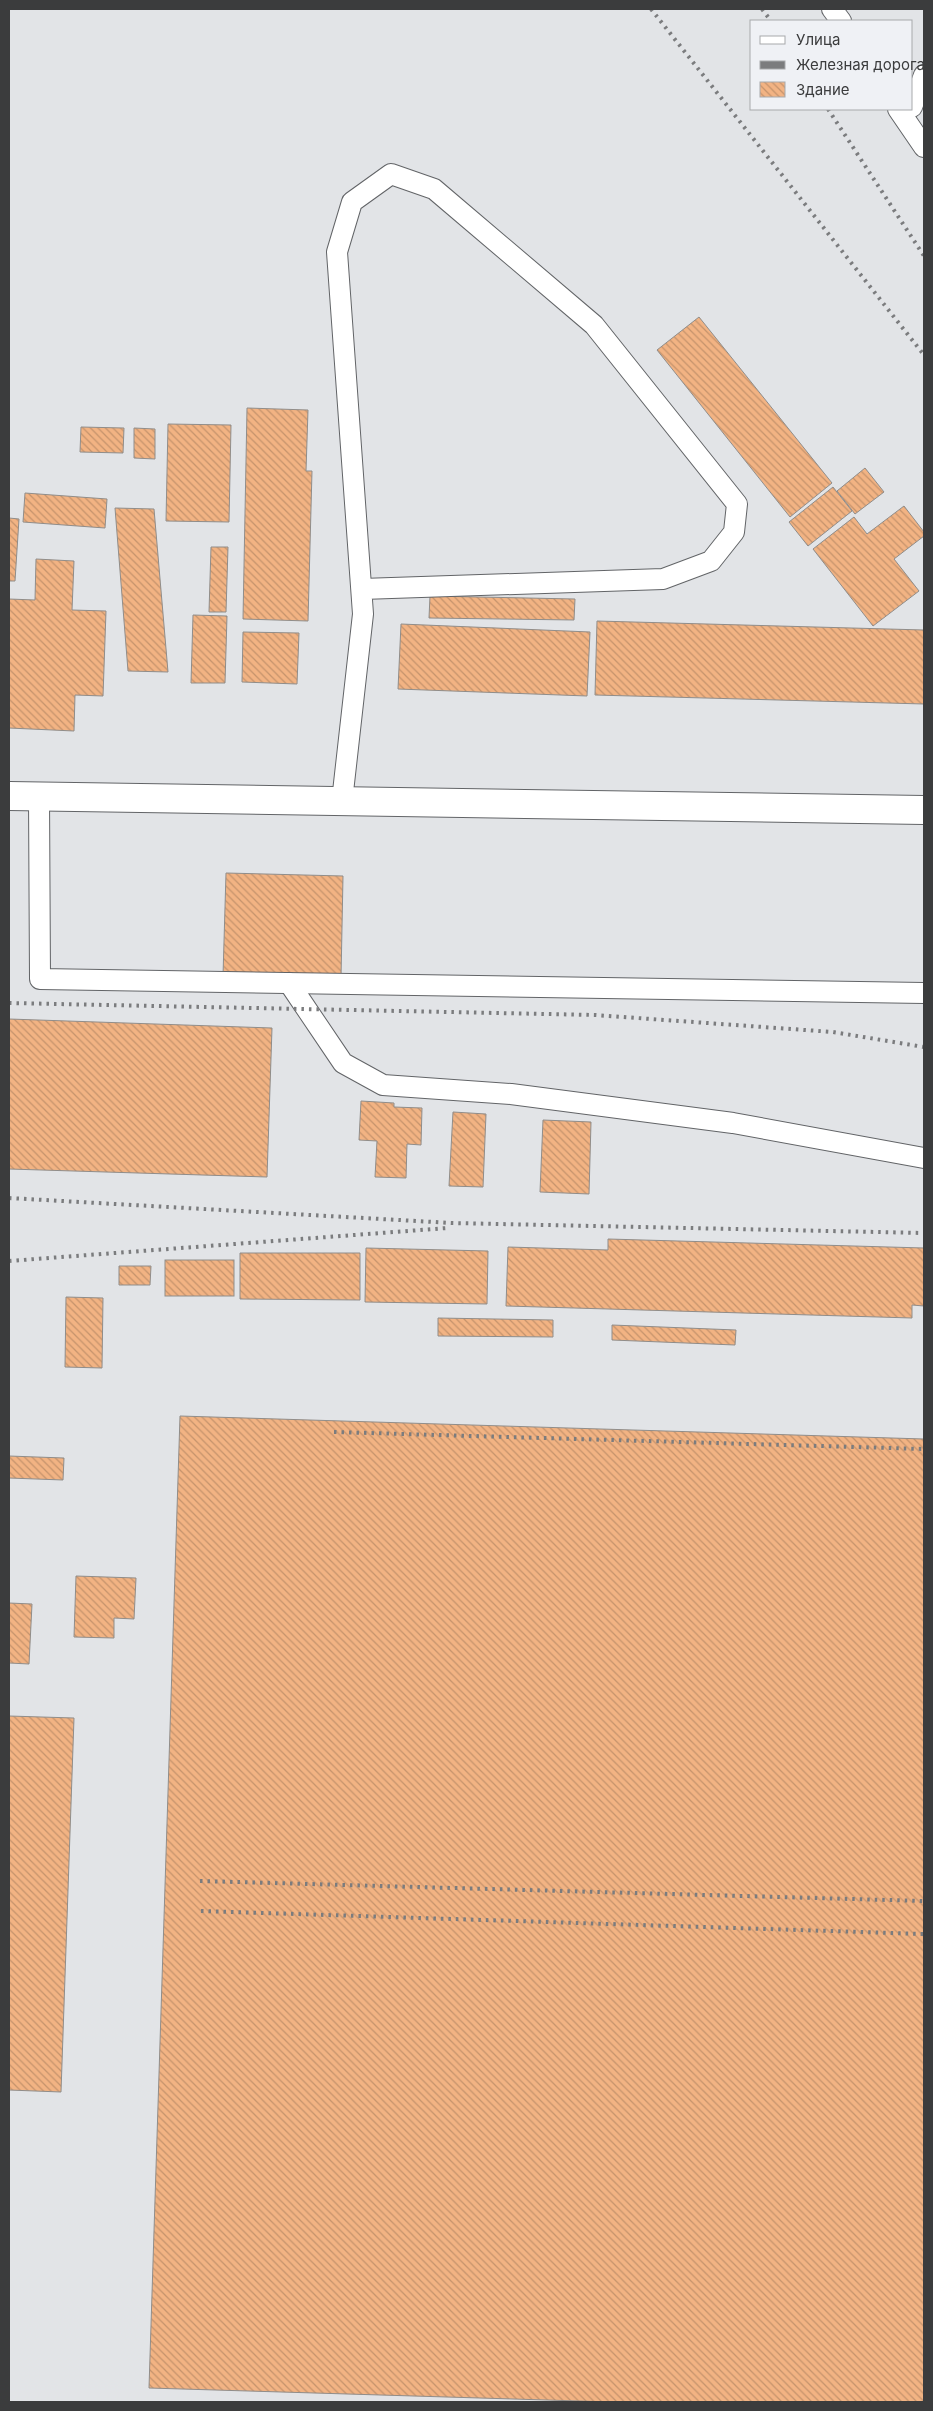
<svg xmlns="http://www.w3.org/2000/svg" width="933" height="2411" viewBox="0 0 933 2411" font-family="Inter,sans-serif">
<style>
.building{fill:url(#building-back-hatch);stroke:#908d8a}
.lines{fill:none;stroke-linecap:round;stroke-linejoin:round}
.lane-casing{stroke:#626467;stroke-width:22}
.secondary-casing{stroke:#626467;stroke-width:30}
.lane{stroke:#fff;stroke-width:20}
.secondary{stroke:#fff;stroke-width:28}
.rail{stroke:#7b7c7e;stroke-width:4;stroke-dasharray:2.5 5;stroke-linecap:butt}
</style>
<defs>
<pattern id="building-back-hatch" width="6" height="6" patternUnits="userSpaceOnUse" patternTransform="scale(1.25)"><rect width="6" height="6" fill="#f2b383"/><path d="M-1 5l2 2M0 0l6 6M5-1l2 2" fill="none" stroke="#c5936c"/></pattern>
</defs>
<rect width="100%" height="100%" fill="#e2e4e7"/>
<g class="building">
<path d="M699 317 832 483 790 517 657 350Z"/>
<path d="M247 408 308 410 306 471H312L308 621 243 619Z"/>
<path d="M168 424 231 425 229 522 166 521Z"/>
<path d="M81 427 124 428 123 453 80 452Z"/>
<path d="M134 428 155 429V459L134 458Z"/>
<path d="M865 468 884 492 855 514 837 491Z"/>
<path d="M833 487 852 511 808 546 789 522Z"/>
<path d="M25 493 107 499 105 528 23 522Z"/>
<path d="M904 506 924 532V536L894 559 919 591 873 626 813 549 854 517 867 534Z"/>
<path d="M115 508 154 509 168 672 128 671Z"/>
<path d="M9 518 19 519 15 581H9Z"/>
<path d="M211 547H228L226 612H209Z"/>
<path d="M36 559 74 561 72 610 106 611 103 696 75 695 74 731 9 728V599L35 600Z"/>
<path d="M430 596 575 599 574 620 429 618Z"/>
<path d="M193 615 227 616 225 683H191Z"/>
<path d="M597 621 924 630V704L595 695Z"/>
<path d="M401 624 590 632 587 696 398 689Z"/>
<path d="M243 632 299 633 297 684 242 682Z"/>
<path d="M226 873 343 876 341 978 223 976Z"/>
<path d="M9 1019 272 1028 267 1177 9 1169Z"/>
<path d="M361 1101 394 1103V1107L422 1108 421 1145 407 1144 406 1178 375 1177 377 1141 359 1140Z"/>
<path d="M453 1112 486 1114 483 1187 449 1186Z"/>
<path d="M543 1120 591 1122 589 1194 540 1192Z"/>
<path d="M608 1239 924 1248V1306L912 1305V1318L506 1306 508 1247 608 1250Z"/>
<path d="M366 1248 488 1251 487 1304 365 1302Z"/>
<path d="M240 1253H360V1300L240 1299Z"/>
<rect x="165" y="1260" width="69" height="36"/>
<path d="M119 1266H151L150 1285H119Z"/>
<path d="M66 1297 103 1298 102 1368 65 1367Z"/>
<path d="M438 1318 553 1320V1337L438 1336Z"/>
<path d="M612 1325 736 1330 735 1345 612 1340Z"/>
<path d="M180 1416 924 1439V2402H612L149 2388Z"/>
<path d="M9 1456 64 1458 63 1480 9 1478Z"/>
<path d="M76 1576 136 1578 134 1619 114 1618V1638L74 1637Z"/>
<path d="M9 1603 32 1604 29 1664 9 1663Z"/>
<path d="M9 1716 74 1718 61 2092 9 2090Z"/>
</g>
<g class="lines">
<g class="lane-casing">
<g id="lane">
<path d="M832 9 841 21"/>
<path d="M912 107 924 75"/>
<path d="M898 109 924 147"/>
<path d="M39 797 40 979 924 993"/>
<path d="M342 801 363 614 337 252 352 202 391 174 434 189 594 325 737 504 734 532 711 561 663 579 362 589"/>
<path d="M289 983 343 1063 383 1085 511 1094 733 1123 924 1158"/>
</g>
</g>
<g class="secondary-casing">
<path id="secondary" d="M9 796 924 810"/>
</g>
<use href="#lane" class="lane"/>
<use href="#secondary" class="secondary"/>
<g class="rail">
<path d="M651 9 924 355"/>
<path d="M762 9 771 21"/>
<path d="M828 109 924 256"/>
<path d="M9 1003 595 1015 833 1032 924 1047"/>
<path d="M9 1198 452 1223 924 1233"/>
<path d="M9 1261 447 1228"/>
<path d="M334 1432 924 1449"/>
<path d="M200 1881 924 1901"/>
<path d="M201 1911 924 1934"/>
</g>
</g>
<rect width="933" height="2411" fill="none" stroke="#3b3c3d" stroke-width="20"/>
<rect x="750" y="20" width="162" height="90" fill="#eff1f5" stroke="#a7a9ab"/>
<rect x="760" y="36" width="25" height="8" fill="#ffffff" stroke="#a7a9ab"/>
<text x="796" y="45" font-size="15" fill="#3b3c3d">Улица</text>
<rect x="760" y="61" width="25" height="8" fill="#7b7c7e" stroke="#a7a9ab"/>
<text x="796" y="70" font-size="15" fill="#3b3c3d">Железная дорога</text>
<rect x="760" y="82" width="25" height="15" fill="url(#building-back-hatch)" stroke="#a7a9ab"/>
<text x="796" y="95" font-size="15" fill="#3b3c3d">Здание</text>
</svg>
